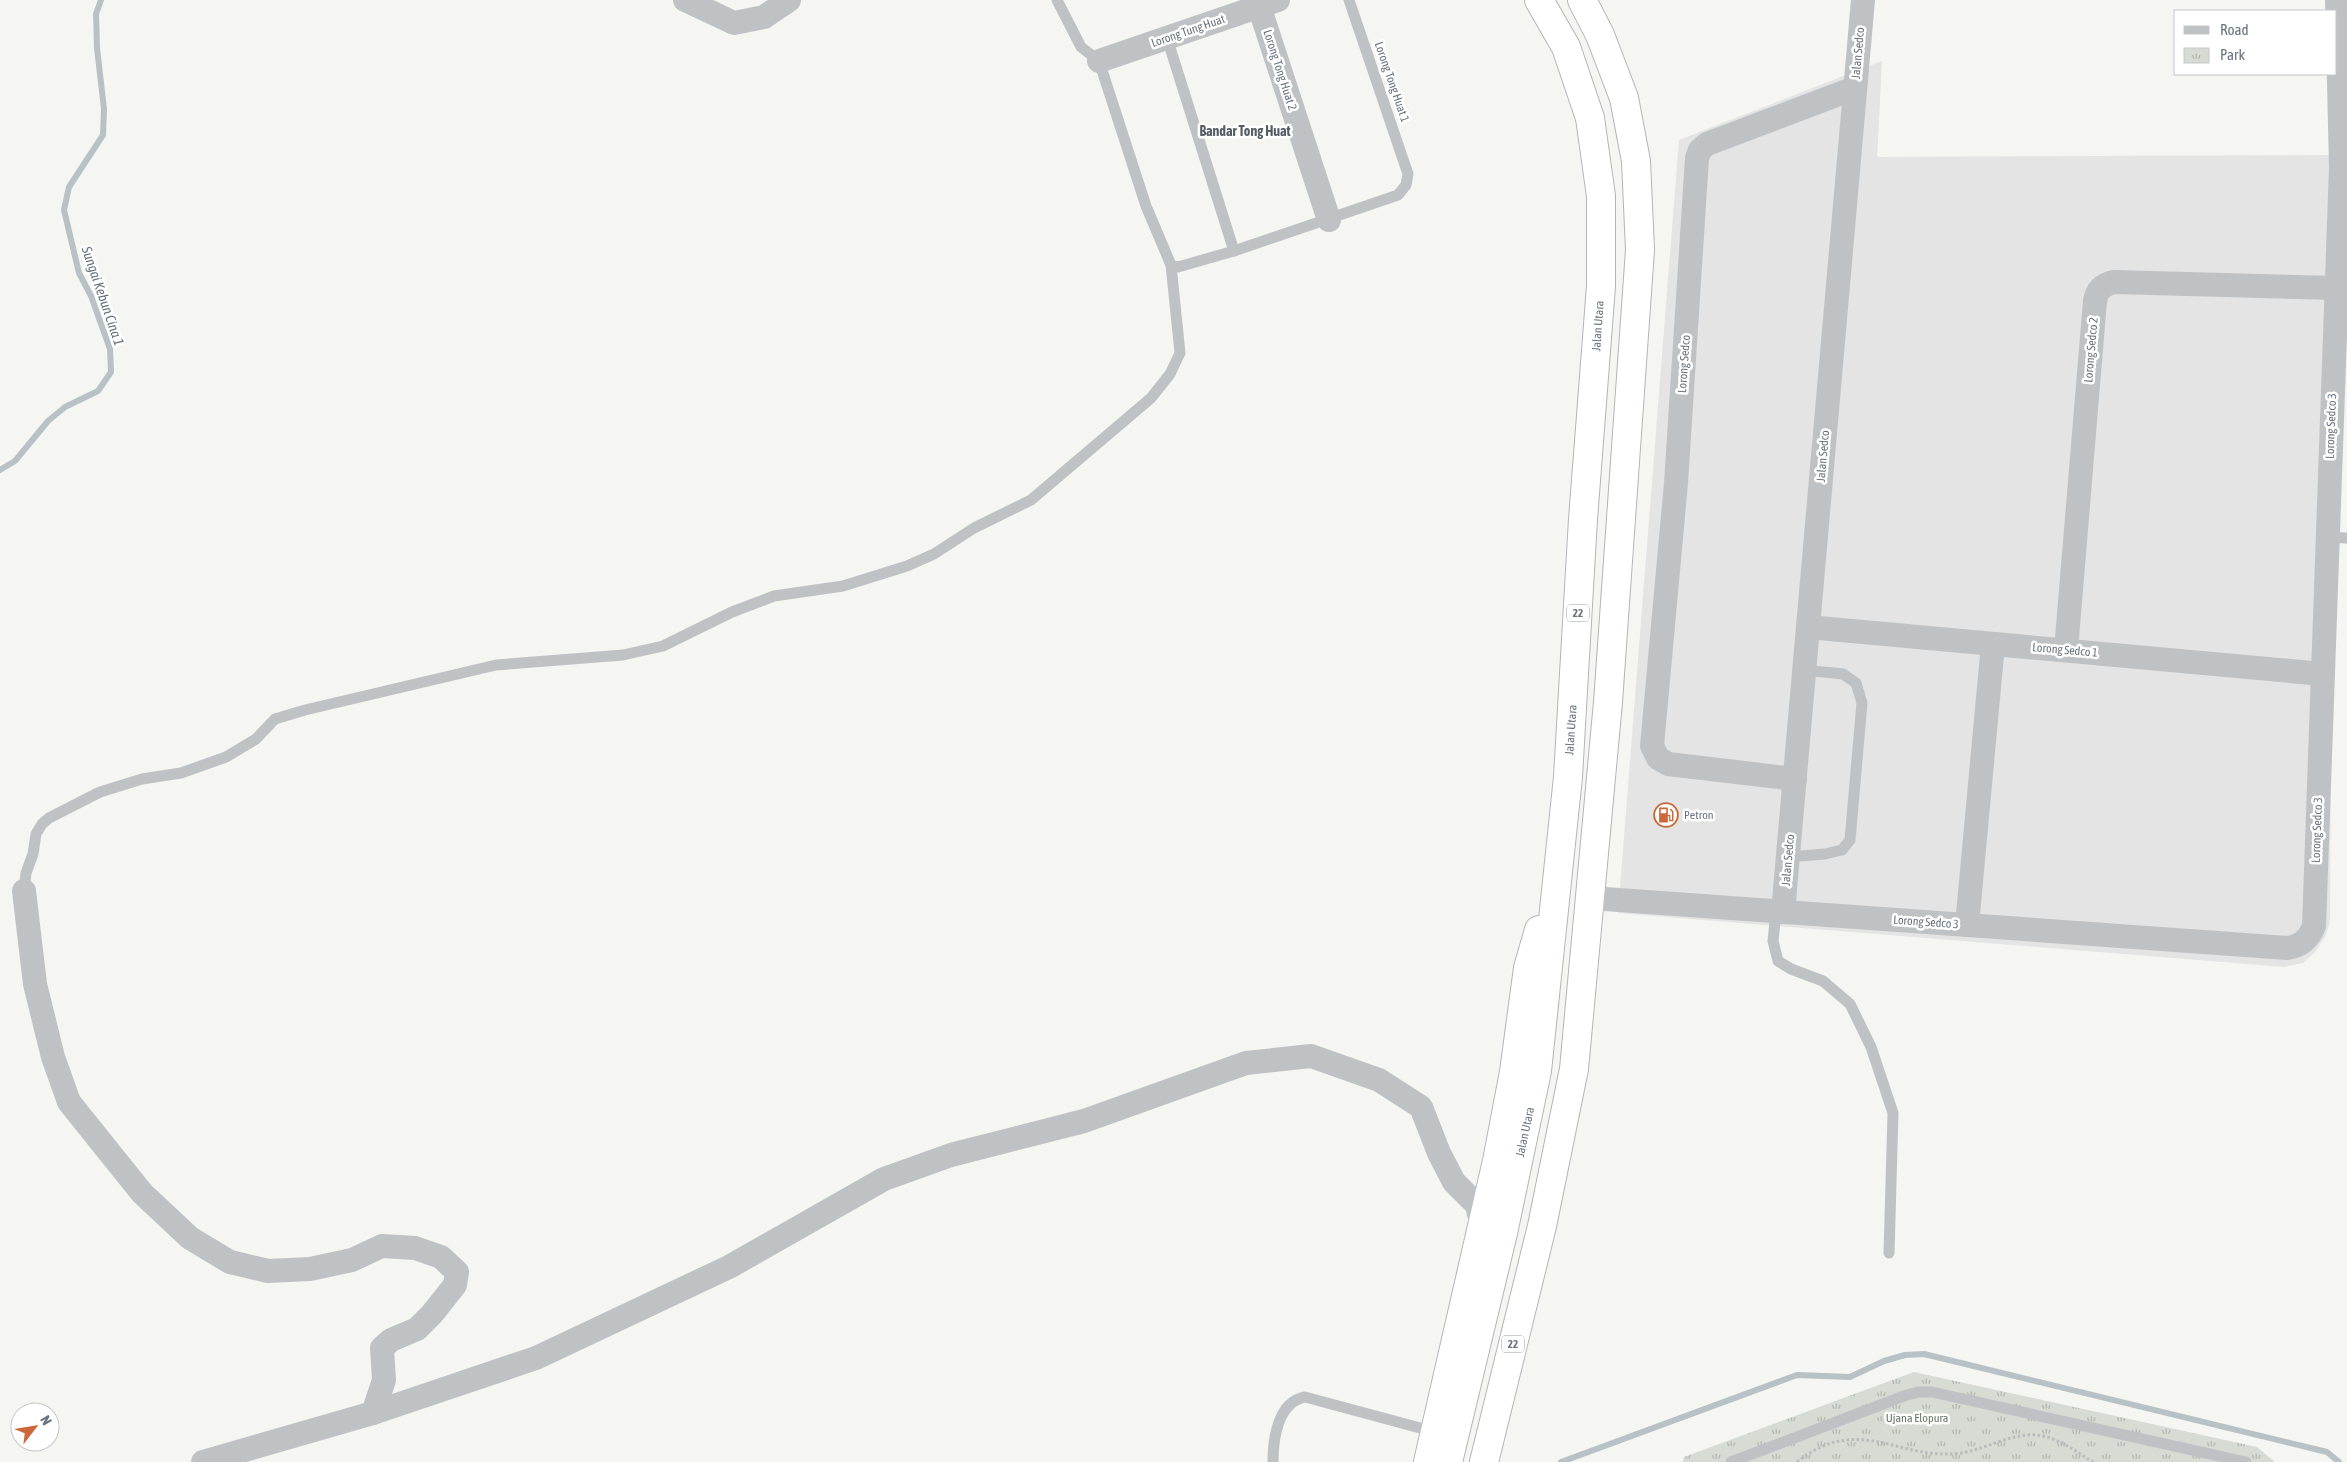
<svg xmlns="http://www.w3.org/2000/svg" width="2347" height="1462" viewBox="0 0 2347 1462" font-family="'Asap Condensed',sans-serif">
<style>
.built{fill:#e3e4e3}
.park{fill:url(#park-tufts)}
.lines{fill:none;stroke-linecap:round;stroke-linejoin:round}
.stream{stroke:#b8c1c5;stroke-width:6}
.trunk-casing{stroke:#b2b5b8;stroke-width:30}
.path{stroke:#b9bbbd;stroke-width:3;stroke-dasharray:2.5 2.5;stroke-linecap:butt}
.service{stroke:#bfc2c5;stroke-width:11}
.minor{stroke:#bfc2c5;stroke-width:24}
.trunk{stroke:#fff;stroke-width:28}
.labels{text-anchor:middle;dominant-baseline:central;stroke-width:5;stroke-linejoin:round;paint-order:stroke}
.shield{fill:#fff;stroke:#959da5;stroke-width:1}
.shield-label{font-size:11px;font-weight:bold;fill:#68737f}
.street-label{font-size:12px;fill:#68737f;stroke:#fff}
.poi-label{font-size:12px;fill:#68737f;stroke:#fff;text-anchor:start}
.park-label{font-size:12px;fill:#687766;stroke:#fff}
.neighbourhood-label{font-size:14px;font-weight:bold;fill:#555d65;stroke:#fff}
.water-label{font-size:14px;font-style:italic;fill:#64737c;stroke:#fff}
</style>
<defs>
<pattern id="park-tufts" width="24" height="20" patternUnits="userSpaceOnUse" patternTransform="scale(1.25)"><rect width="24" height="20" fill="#d6dbd4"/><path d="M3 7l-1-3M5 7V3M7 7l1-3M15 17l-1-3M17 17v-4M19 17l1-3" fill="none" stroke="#b1b6b1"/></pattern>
</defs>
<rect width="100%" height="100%" fill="#f5f5f2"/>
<path class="built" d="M1882 61 1877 157 2347 155 2331 708 2330 922 2325 937 2315 952 2303 963 2284 967 1618 913 1679 140Z"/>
<path class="park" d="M1914 1372 2257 1447 2275 1462H1683L1684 1457Z"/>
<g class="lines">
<g class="stream">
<path d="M0 470 15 461 48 421 65 407 98 391 111 372 110 349 91 296 79 273 64 210 69 187 103 135 104 109 97 48 96 14 101 0"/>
<path d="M1561 1462 1797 1375 1850 1377 1884 1361 1905 1355 1924 1354 2327 1452 2339 1462"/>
</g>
<g class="trunk-casing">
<g id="trunk">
<path d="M1428 1462 1497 1161 1514 1072 1528 968 1539 930"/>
<path d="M1448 1462 1503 1233 1537 1071 1568 777 1583 519 1601 286V196L1590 118 1566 47 1539 0"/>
<path d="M1484 1462 1542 1226 1574 1069 1608 702 1640 250 1636 161 1624 98 1600 35 1582 0"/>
</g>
</g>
<path class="path" d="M1797 1462C1860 1412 1899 1462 1961 1453 1987 1449 2016 1430 2043 1436 2061 1440 2077 1452 2093 1462"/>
<g class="service">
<path d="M1057 0 1081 47 1099 61 1146 206 1171 265 1178 267 1234 251"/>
<path d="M1167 38 1234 251 1398 195 1406 185 1408 174 1349 0"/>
<path d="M2327 537 2347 538"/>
<path d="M1788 857 1825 854 1842 850 1850 840 1862 703 1856 683 1843 674 1804 670"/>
<path d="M24 891 26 873 33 854 36 834 42 824 49 818 100 792 142 779 181 773 226 757 256 739 275 719 305 710 496 665 623 655 663 646 732 612 774 596 843 586 907 566 934 554 974 528 1031 500 1151 398 1170 374 1180 353 1171 265"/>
<path d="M1776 912 1773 941 1778 961 1791 969 1823 981 1850 1004 1871 1047 1893 1113 1889 1253"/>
<path d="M1273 1462C1273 1438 1278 1402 1305 1397L1435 1432"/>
<path d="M1731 1462 1904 1396 1918 1392H1932L2246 1462"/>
</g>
<g class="minor">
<path d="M685 0 734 23 764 17 789 0"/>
<path d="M1259 6 1329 220"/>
<path d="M1099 61 1278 0"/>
<path d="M1808 627 2323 674"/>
<path d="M2066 650 2095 301C2097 290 2102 285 2114 282L2336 288"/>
<path d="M1795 779 1668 764 1658 758 1652 746 1676 483 1697 158 1700 150 1707 144 1855 88"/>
<path d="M24 891 35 984 53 1057 69 1102 142 1193 190 1238 230 1262 268 1271 310 1269 352 1260 382 1246 415 1248 441 1257 457 1272 455 1285 432 1314 417 1329 391 1340 382 1348 384 1380 373 1413"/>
<path d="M1591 898 2287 948C2301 946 2309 939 2314 926L2341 167 2337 0"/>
<path d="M1783 912 1863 0"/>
<path d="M1967 925 1993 644"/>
<path d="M203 1462 373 1413 536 1358 729 1267 884 1179 951 1155 1084 1121 1246 1063 1311 1056 1379 1080 1421 1107 1439 1153 1454 1182 1477 1205 1482 1227"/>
</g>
<use href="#trunk" class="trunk"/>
</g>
<defs>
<g id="fuel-ring" transform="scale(1.25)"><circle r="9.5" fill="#fff" stroke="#cc693b" stroke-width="1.5"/><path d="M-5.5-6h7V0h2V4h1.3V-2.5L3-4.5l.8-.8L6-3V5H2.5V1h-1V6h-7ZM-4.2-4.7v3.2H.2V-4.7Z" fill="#cc693b"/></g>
</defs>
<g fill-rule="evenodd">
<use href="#fuel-ring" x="1666" y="815"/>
</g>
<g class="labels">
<g class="shield">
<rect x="1567" y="604.5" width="22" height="17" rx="4"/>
<rect x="1502" y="1335.5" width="22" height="17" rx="4"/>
</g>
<g class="shield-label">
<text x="1578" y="613">22</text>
<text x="1513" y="1344">22</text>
</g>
<g class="street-label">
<text transform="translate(1188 31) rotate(-19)">Lorong Tung Huat</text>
<text transform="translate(1858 53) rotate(-85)">Jalan Sedco</text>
<text transform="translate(1280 70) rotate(72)">Lorong Tong Huat 2</text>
<text transform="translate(1392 82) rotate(71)">Lorong Tong Huat 1</text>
<text transform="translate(1598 326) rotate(-86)">Jalan Utara</text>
<text transform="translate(2091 350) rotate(-85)">Lorong Sedco 2</text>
<text transform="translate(1684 364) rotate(-86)">Lorong Sedco</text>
<text transform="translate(2331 426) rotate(-88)">Lorong Sedco 3</text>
<text transform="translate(1823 456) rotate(-85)">Jalan Sedco</text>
<text transform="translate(2065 650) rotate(5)">Lorong Sedco 1</text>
<text transform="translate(1571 730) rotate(-86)">Jalan Utara</text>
<text transform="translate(2317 830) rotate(-88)">Lorong Sedco 3</text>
<text transform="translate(1788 860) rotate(-85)">Jalan Sedco</text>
<text transform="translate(1926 922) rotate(4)">Lorong Sedco 3</text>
<text transform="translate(1525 1132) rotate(-78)">Jalan Utara</text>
</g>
<g class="poi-label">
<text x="1684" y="815">Petron</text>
</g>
<g class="park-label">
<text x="1917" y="1418">Ujana Elopura</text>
</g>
<g class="neighbourhood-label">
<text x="1245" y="131">Bandar Tong Huat</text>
</g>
<g class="water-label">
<text transform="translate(103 296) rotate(71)">Sungai Kebun Cina 1</text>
</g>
</g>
<rect x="2174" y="10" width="162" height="65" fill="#ffffff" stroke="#c3c7cc"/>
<rect x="2184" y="26" width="25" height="8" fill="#bfc2c5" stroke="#c3c7cc"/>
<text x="2220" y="35" font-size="15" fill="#68737f">Road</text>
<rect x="2184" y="48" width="25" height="15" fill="url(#park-tufts)" stroke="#c3c7cc"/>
<text x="2220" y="60" font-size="15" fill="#68737f">Park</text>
<g transform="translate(35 1427) rotate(59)"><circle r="24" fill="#ffffff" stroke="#c3c7cc"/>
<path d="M0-4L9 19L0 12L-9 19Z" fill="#cc693b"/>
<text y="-8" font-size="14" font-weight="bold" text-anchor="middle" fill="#68737f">N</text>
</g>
</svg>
